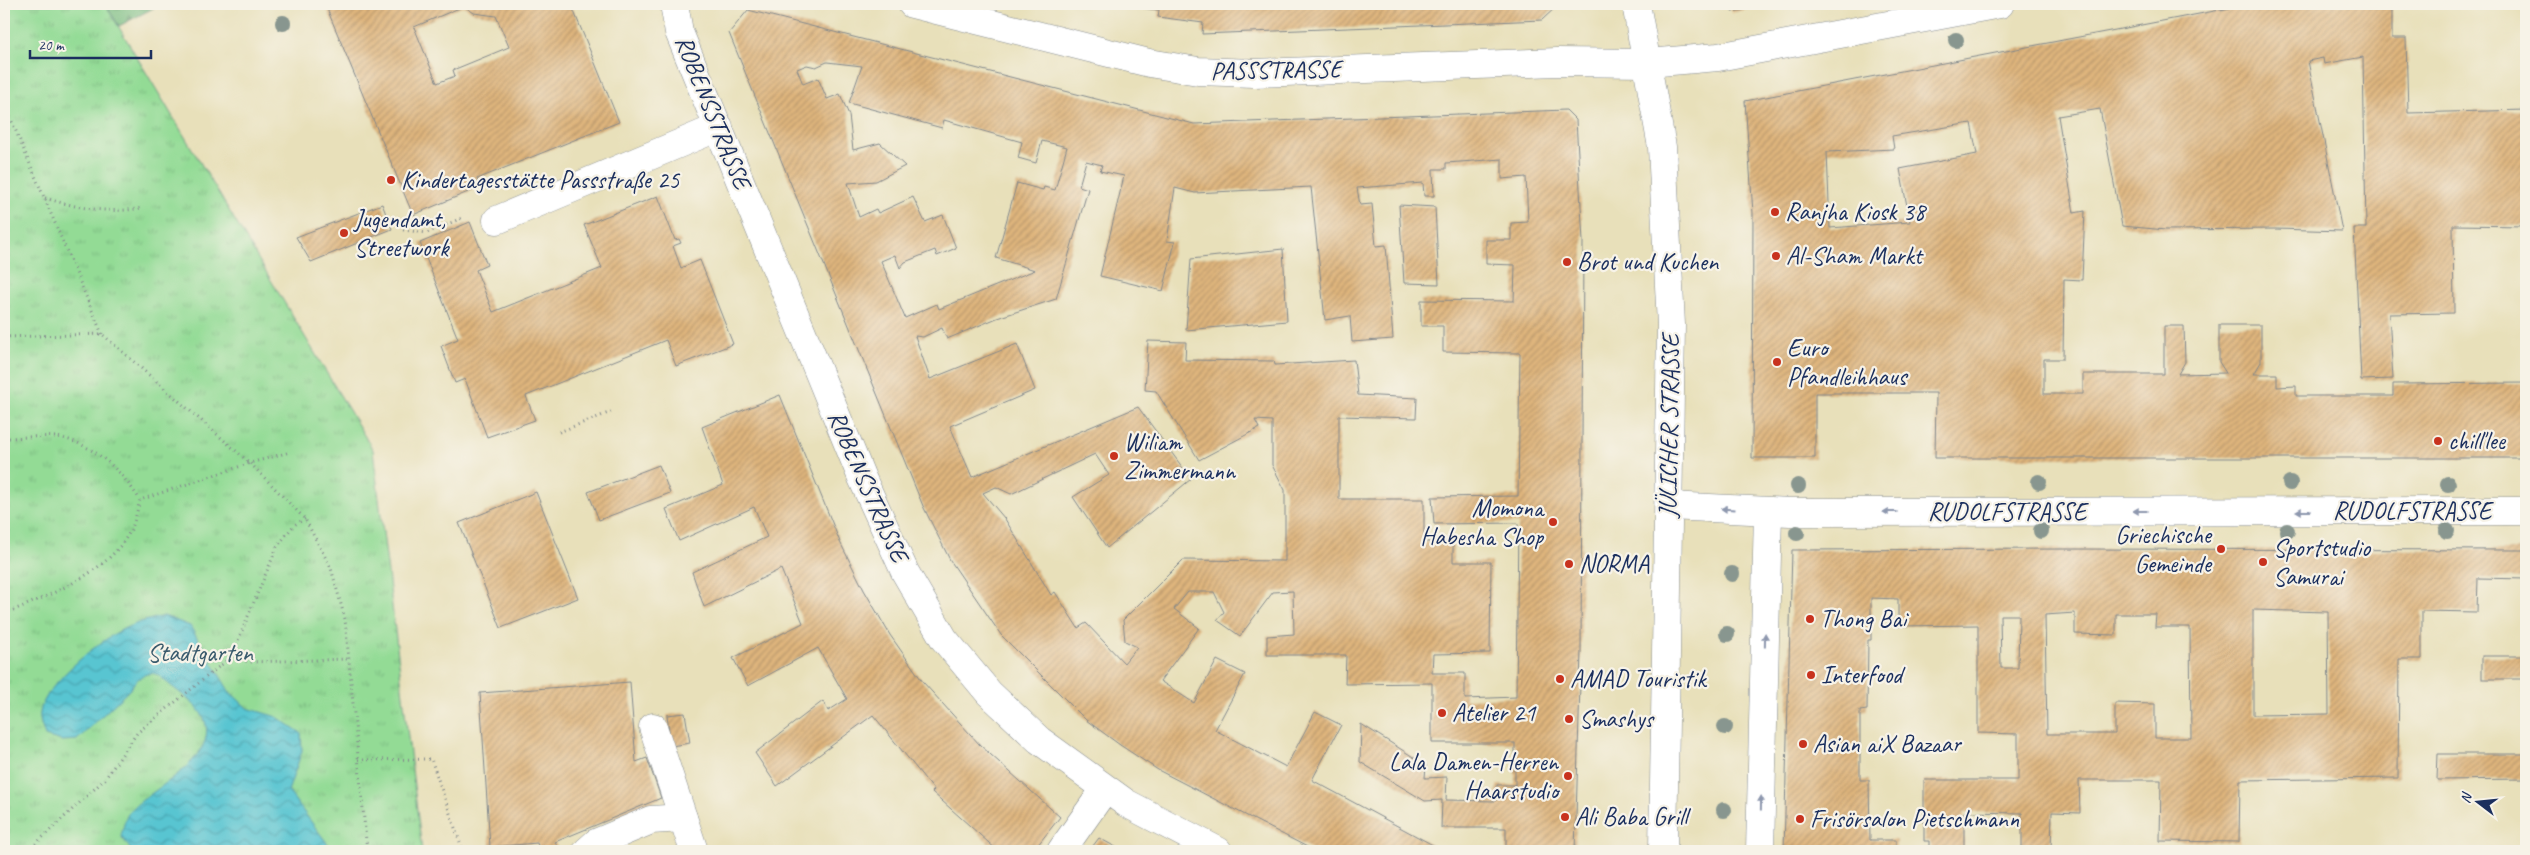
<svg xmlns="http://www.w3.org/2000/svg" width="2530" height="855" viewBox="0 0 2530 855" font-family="Caveat,sans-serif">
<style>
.grass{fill:url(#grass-tufts);stroke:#57857a}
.forest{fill:url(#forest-firs);stroke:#48756e}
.water{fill:url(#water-waves);stroke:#3a7a98}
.building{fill:url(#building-hatch);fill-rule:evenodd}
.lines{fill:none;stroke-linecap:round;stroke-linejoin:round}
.minor-casing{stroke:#82888c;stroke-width:29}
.major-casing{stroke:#82888c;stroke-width:29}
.path{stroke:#82888c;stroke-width:3;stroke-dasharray:1 4;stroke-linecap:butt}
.minor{stroke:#fff;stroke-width:28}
.major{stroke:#fff;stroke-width:28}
.tree{fill:#88968f}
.oneway{fill:#8d97ae}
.poi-dot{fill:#c8321e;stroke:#f7f3e8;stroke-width:2}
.labels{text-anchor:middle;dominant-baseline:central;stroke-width:4.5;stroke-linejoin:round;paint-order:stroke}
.street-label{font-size:25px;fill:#1b2f5e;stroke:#f7f3e8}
.poi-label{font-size:25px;fill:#1b2f5e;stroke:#f7f3e8;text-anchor:start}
.park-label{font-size:25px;fill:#395a6c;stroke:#f7f3e8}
</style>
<defs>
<pattern id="grass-tufts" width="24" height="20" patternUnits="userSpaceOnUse" patternTransform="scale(1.25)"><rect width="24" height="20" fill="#93db95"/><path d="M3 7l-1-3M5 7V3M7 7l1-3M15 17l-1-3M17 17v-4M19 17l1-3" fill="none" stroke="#7ebc83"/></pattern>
<pattern id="forest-firs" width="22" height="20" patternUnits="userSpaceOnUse" patternTransform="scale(1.25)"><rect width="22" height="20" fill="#76bb7e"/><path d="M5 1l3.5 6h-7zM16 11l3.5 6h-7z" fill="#60986a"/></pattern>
<pattern id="water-waves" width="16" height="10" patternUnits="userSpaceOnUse" patternTransform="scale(1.25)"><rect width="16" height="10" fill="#58c5d1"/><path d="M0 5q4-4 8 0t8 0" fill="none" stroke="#48a0ad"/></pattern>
<pattern id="building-hatch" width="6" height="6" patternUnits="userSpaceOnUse" patternTransform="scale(1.25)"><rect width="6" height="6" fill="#dfb57d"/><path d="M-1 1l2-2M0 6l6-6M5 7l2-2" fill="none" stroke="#b4946a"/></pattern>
</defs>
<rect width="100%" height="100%" fill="#f7f3e8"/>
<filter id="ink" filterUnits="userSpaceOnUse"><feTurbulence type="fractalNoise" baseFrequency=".02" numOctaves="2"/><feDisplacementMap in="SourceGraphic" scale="10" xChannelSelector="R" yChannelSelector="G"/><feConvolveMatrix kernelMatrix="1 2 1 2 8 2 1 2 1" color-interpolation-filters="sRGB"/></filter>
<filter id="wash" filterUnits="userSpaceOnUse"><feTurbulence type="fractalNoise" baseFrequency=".0096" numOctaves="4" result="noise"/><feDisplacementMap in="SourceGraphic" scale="20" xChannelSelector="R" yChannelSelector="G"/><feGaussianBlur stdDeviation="1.12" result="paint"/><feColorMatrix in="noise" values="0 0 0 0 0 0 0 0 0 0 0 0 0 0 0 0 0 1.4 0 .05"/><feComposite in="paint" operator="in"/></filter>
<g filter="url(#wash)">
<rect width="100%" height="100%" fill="#e8e0ba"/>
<path class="grass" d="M4 4H105L373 450 422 851H4Z"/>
<path class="forest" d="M105 4H161L119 26Z"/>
<path class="water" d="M164 616 190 626 229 691 247 708 277 717 301 733 302 751 288 791 333 851H132L121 836C123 829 125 817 130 811 152 787 233 753 198 709 188 697 172 688 161 677 150 667 135 679 130 689L77 740 62 741 45 736C43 729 39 721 40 713 44 684 104 636 130 626 141 621 153 619 164 616Z"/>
<g id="blocks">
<g class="building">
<path d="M325 4H571L619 122 477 179 480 187 413 215ZM464 6 474 13 496 16 509 47 453 70 455 76 437 83 414 27Z"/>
<path d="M1139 4H1556L1557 6 1542 20 1202 34 1203 23 1158 17 1159 10 1139 8Z"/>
<path d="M1729 4H1770V5L1732 12Z"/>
<path d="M2251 4H2392V38H2406L2408 113 2526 110V226L2453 225 2454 313 2389 314 2393 379 2361 380 2354 228H2366L2363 57 2324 64 2323 58 2308 61 2342 231 2276 229 2166 230 2122 226 2100 109 2058 116 2074 213 2085 211 2082 280 2064 279 2063 359H2044V394H2083V374H2164V326H2184L2185 362 2178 374 2226 373 2219 362V325H2261V362L2254 374H2277V387L2296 386V396H2393V384L2526 383V458H1935L1936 393H1815V458H1752L1753 213 1745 101ZM1971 123 1977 154 1900 169 1910 222 1830 228 1827 152 1894 149 1892 136Z"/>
<path d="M748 10 1194 124 1566 110 1576 120 1583 241 1581 651 1575 851H1506V828H1441L1442 800 1425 801 1360 762 1361 724 1426 765 1425 778 1447 777 1446 800 1496 801 1497 785H1515V743H1432V683L1345 684 1346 655H1267V636L1294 634 1293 591 1273 592 1240 636 1217 620 1224 612 1214 592H1188L1174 609 1199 628 1160 681 1194 703 1217 660 1245 674 1215 730 1286 767 1315 712 1341 725 1312 780 1444 851H1315L1158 770 1120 745 1086 720 1001 635 950 560 923 506 729 33ZM827 62 862 66 849 103 942 128 944 120 1022 142 1018 158 1036 163 1042 141 1067 147 1055 190 1044 187 1043 190 1017 183 996 258 1035 270 939 309 937 304 905 318 881 261 895 255 900 268 905 262 935 250 937 256 956 248 943 215 925 222 913 197 878 213 876 209 859 217 848 183 876 181 905 166 880 143 853 150 849 115 840 94 827 99 818 78 803 84 797 69 807 65 816 67ZM1502 159V179L1526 177 1528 222 1511 223V240H1486V264L1515 265 1514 301 1421 300V326H1443V352L1520 353 1518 496 1432 497 1434 524 1518 523 1516 697 1465 699V673H1432L1433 654 1490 653 1491 562H1453V542H1424V499H1339V416L1416 418 1417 398 1358 395 1354 360 1275 365 1274 361 1185 360 1186 342 1148 341 1145 390 1156 391 1199 460 1259 428 1255 420 1272 421V465L1285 490V561L1183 560 1123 620 1125 641 1137 647 1124 663 1086 623 1078 628 1055 592 1051 595 1005 519 983 493 996 487 1011 494 1095 454 1109 475 1073 497 1107 548 1191 479 1138 407 972 477 950 426 1035 390 1017 344 930 379 915 336 923 337 942 328 947 339 997 318 1056 299 1088 189 1079 186 1086 161 1102 165 1100 171 1124 176 1100 276 1163 291 1175 242 1167 241 1175 188 1195 193 1311 187 1325 320 1350 316 1352 342 1393 339 1386 245 1376 246 1372 204 1360 205 1357 188 1423 183 1424 196H1434L1433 169H1446V163Z"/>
<path d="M658 196 675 240 679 239 681 243 673 246 681 268 700 260 733 344 676 366 666 340 526 396 535 420 487 437 465 379 455 383 441 346 458 339 420 243 470 222 487 265 476 270 493 312 602 268 584 225Z"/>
<path d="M382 204 392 229 311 262 296 237Z"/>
<path d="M1399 205 1435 207 1439 284 1404 283Z"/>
<path d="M1283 249 1287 321 1186 330 1191 259Z"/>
<path d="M780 395 840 542 864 590 890 635 923 682 980 745 1060 817 1033 851H998L932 792 934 790 873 715 777 786 755 753 823 701 828 711 847 699 818 648 748 686 733 658 803 623 781 569 704 607 692 572 767 537 754 507 679 541 666 509 723 485 702 427Z"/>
<path d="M659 465 670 493 599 520 588 492Z"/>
<path d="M536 492 578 598 501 628 459 523Z"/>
<path d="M2066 549 2526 550V579L2478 578 2477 612 2422 611V659H2399L2398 778 2240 780 2239 842 2160 841 2161 780H2079L2080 813 2052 812 2051 851H2022V813L1964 812V851H1930V841H1924V780H2018V734L1978 733V625L1898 626V599L1871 598V640H1868L1867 710 1860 711V780H1869L1870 840H1896V851H1784L1792 550ZM2253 610 2328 612 2329 714 2253 715ZM2075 613V634L2116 635V614H2156L2155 627H2190L2191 738H2155V704L2115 703V734H2047L2045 615ZM2000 615H2019L2018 668H2001Z"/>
<rect x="2482" y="656" width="44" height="23"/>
<path d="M630 682 636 762 647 758 661 798 555 842 559 851H540L537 843 490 847 480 693Z"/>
<path d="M685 713 690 743 671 746 667 715Z"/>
<path d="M2438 754H2526V779L2437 780Z"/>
<path d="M1099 838 1123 851H1089Z"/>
</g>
</g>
</g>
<g filter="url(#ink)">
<use href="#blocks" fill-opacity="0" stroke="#82888c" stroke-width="1"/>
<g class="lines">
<g class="minor-casing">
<g id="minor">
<path d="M674 4 679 32 862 478 905 572 944 639 989 693 1039 740 1126 803 1218 851"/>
<path d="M912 4 1149 63 1198 71 1254 73 1557 62 1648 63 1718 57 2000 4"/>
<path d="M497 220 719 127"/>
<path d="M1669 506 1790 512 2526 511"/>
<path d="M653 727 694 851"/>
<path d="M587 851 596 843 651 820 683 818"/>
<path d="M1061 851 1105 789"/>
<path d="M1760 851 1768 512"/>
</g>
</g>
<g class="major-casing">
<path id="major" d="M1636 4 1662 147 1671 325 1663 851"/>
</g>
<g class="path">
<path d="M4 103 102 334"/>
<path d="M45 198C78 208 108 214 142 208"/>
<path d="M403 230 427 233 462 218"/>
<path d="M4 337 102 334 250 463 305 519 331 568 345 619 367 851"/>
<path d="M559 432 611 412"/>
<path d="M4 438C21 438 51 434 66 439 98 448 123 473 140 500"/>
<path d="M305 519 294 525 277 547 231 657 249 662 348 659"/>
<path d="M4 614C45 597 107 574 129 533 135 524 137 510 140 500L250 463 290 452"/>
<path d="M358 760 431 759 462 848H512L519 851"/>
<path d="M28 851 105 779 137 733 231 657"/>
</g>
<use href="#minor" class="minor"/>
<use href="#major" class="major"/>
</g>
<g class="tree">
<circle cx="283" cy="23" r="8"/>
<circle cx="1956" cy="40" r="8"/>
<circle cx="2039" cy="482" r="8"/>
<circle cx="2290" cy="483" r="8"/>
<circle cx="2448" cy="484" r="8"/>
<circle cx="1798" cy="486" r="8"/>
<circle cx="2041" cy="531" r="8"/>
<circle cx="2287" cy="531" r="8"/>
<circle cx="2447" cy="531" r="8"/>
<circle cx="1797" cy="533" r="8"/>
<circle cx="1732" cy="574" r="8"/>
<circle cx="1727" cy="634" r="8"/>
<circle cx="1725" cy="727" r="8"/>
<circle cx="1724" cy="810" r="8"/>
</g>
<defs><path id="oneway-solid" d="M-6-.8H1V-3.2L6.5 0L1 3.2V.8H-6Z" transform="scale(1.25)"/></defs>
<g class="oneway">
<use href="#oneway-solid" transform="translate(1728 509) rotate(-177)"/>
<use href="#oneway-solid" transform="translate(2140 511) rotate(180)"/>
<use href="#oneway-solid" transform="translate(2303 511) rotate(180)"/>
<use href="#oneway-solid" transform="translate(1890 512) rotate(180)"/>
<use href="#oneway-solid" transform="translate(1765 640) rotate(-89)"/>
<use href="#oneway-solid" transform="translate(1761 803) rotate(-89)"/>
</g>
</g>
<g class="poi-dot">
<circle cx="391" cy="180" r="5"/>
<circle cx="1775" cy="212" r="5"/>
<circle cx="344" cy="233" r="5"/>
<circle cx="1776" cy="256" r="5"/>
<circle cx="1567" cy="262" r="5"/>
<circle cx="1777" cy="362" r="5"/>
<circle cx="2438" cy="441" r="5"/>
<circle cx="1114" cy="456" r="5"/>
<circle cx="1553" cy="522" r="5"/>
<circle cx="2221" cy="549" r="5"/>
<circle cx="2263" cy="562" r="5"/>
<circle cx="1569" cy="564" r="5"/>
<circle cx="1810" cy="619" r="5"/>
<circle cx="1811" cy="675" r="5"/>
<circle cx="1560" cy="679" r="5"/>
<circle cx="1442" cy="713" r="5"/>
<circle cx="1569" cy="719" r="5"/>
<circle cx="1803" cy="744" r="5"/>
<circle cx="1568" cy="776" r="5"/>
<circle cx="1565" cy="817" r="5"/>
<circle cx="1800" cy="819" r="5"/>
</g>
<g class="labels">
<g class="street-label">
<text transform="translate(1276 70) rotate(-1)">PASSSTRASSE</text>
<text transform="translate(713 112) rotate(68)">ROBENSSTRASSE</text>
<text transform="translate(1669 426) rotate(-89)">JÜLICHER STRASSE</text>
<text transform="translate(868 486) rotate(66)">ROBENSSTRASSE</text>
<text x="2412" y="511">RUDOLFSTRASSE</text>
<text x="2007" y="512">RUDOLFSTRASSE</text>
</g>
<g class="poi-label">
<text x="401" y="180">Kindertagesstätte Passstraße 25</text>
<text x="1785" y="212">Ranjha Kiosk 38</text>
<text x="354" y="219">Jugendamt,<tspan x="354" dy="29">Streetwork</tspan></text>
<text x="1786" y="256">Al-Sham Markt</text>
<text x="1577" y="262">Brot und Kuchen</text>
<text x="1787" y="348">Euro<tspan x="1787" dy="29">Pfandleihhaus</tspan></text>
<text x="2448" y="441">chill'lee</text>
<text x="1124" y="442">Wiliam<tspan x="1124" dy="29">Zimmermann</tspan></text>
<text x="1543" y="508" text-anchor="end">Momona<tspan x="1543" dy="29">Habesha Shop</tspan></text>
<text x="2211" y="535" text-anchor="end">Griechische<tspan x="2211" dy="29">Gemeinde</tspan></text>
<text x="2273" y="548">Sportstudio<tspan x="2273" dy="29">Samurai</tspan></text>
<text x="1579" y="564">NORMA</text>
<text x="1820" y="619">Thong Bai</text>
<text x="1821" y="675">Interfood</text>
<text x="1570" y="679">AMAD Touristik</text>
<text x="1452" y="713">Atelier 21</text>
<text x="1579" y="719">Smashys</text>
<text x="1813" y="744">Asian aiX Bazaar</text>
<text x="1558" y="762" text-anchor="end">Lala Damen-Herren<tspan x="1558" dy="29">Haarstudio</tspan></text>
<text x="1575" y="817">Ali Baba Grill</text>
<text x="1810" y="819">Frisörsalon Pietschmann</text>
</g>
<g class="park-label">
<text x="200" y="653">Stadtgarten</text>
</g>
</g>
<rect width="2530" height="855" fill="none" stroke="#f7f3e8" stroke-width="20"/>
<g transform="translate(2478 802) rotate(286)" stroke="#f7f3e8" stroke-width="4" paint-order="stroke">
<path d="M0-4L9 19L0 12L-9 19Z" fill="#1b2f5e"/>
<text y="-8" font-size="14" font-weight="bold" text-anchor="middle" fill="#1b2f5e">N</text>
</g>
<path d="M30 50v8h121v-8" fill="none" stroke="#1b2f5e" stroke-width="2.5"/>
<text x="38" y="50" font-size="15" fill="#1b2f5e" stroke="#f7f3e8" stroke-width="4" paint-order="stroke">20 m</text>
</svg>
